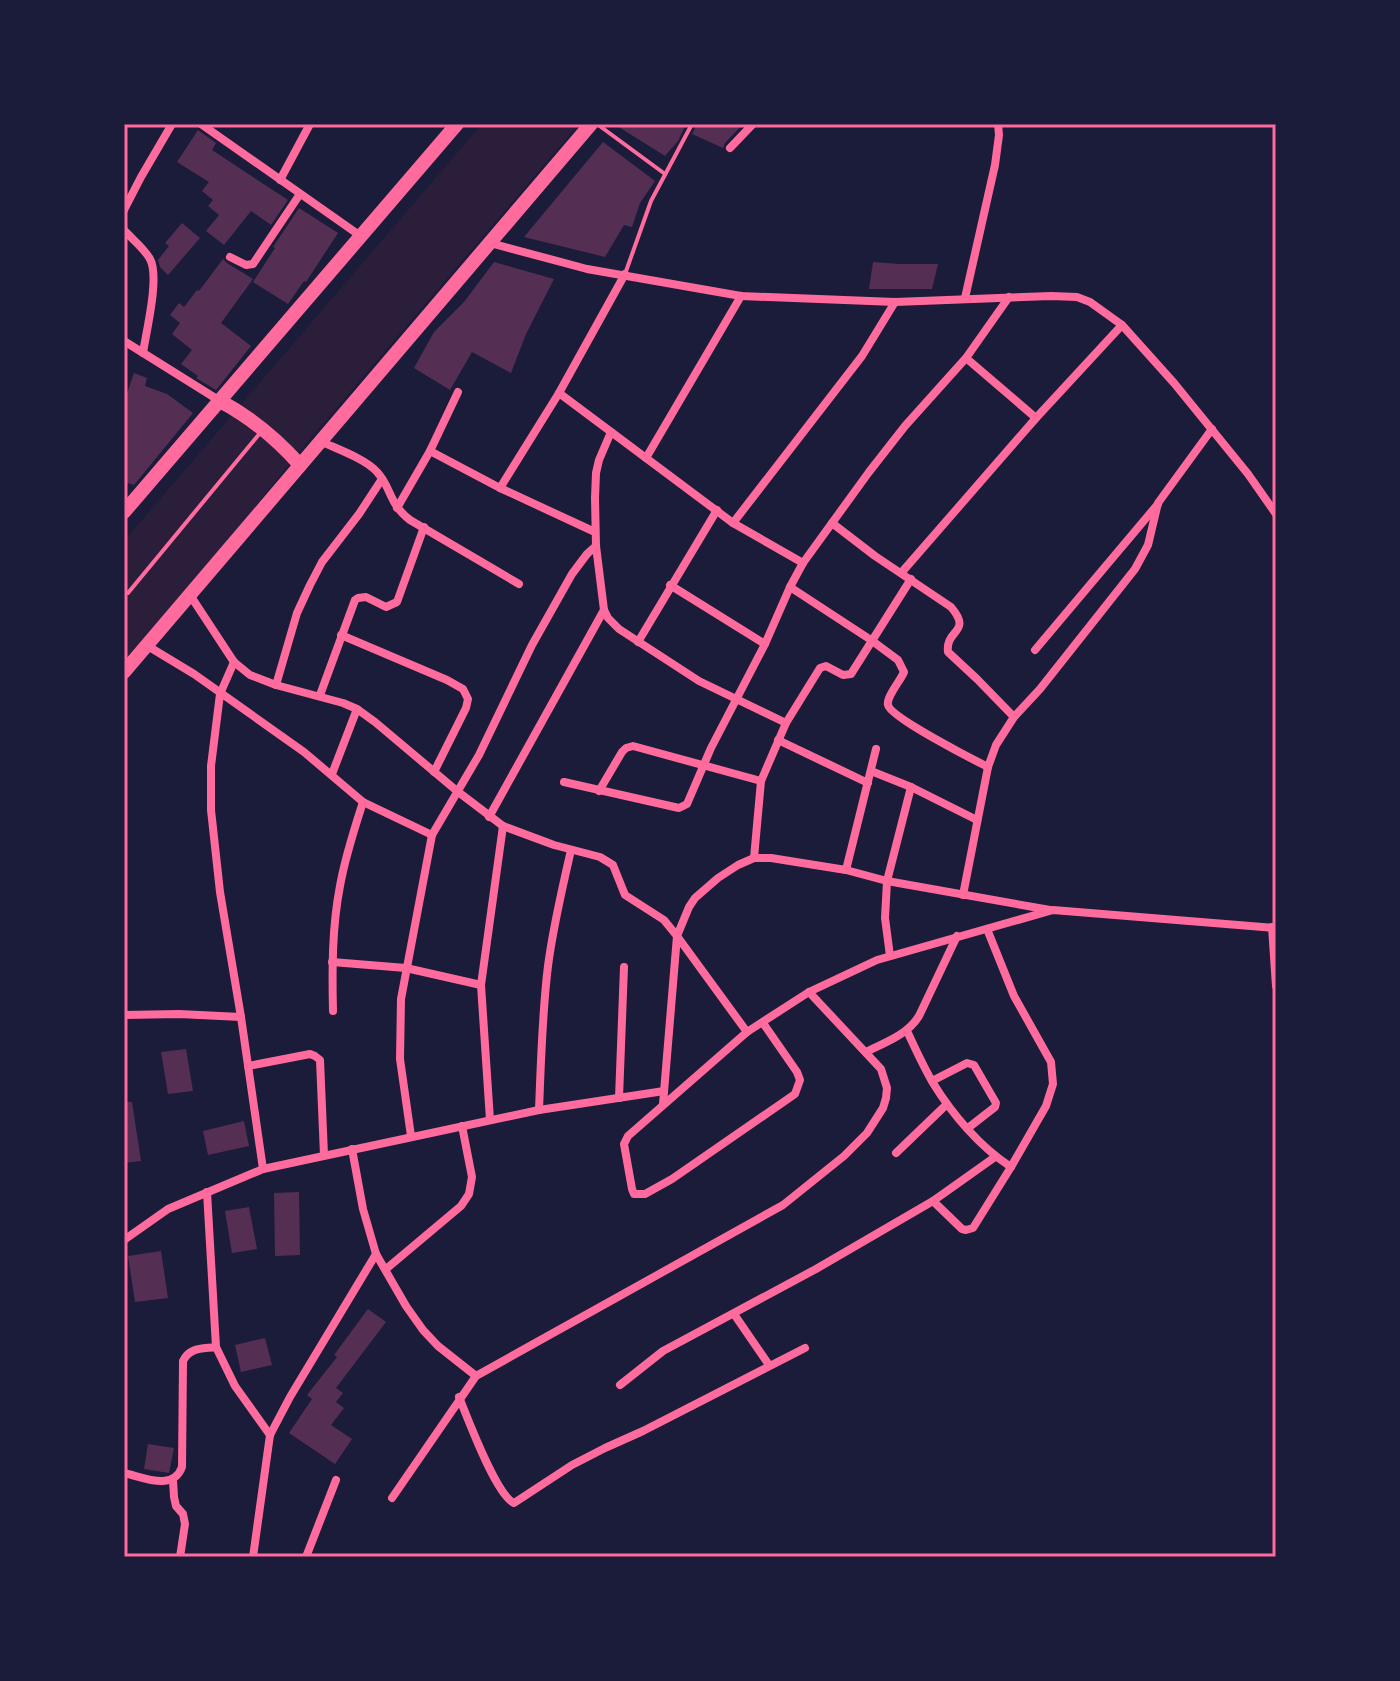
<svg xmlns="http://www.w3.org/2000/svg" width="1400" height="1681" viewBox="0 0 1400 1681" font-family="'Alegreya Sans',sans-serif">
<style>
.green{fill:#2a1e3b}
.building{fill:#542f53}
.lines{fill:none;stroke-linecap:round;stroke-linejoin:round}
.service{stroke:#ff6b9d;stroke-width:4}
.minor{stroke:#ff6b9d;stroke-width:8}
.primary{stroke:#ff6b9d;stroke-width:14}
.neatline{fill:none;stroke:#ff6b9d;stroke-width:3}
</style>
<rect width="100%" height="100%" fill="#1b1b3a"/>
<path class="green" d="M482 124H579L310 439 124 667V541Z"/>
<g class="building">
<path d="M614 124H686L678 141 665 156Z"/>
<path d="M697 124H743L725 143 723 148 692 134Z"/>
<path d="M198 130 216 143 212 150 288 200 271 225 251 211 224 245 206 231 219 215 208 206 213 200 202 191 209 182 177 162Z"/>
<path d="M603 142 655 181 640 203 632 227 624 225 605 257 524 237Z"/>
<path d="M299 208 338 233 306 282 304 281 288 304 253 282 275 248 273 247Z"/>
<path d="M182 223 200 238 168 275 160 267 158 260 169 246 165 243Z"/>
<path d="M223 259 227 263 253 279 221 323 251 346 216 390 196 378 198 376 181 364 192 350 172 334 180 323 170 315 179 303 184 307 197 290 199 291Z"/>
<path d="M494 262 554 279 526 334 511 373 472 352 450 390 414 368 434 332 464 302Z"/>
<path d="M873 262 899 264H938L932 289H869Z"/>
<path d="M134 373 147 378 145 386 167 394 193 413 134 485 124 482V402Z"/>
<path d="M186 1049 193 1091 168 1094 161 1052Z"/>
<path d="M124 1102H132L141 1161 124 1163Z"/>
<path d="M244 1121 249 1146 208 1155 203 1131Z"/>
<path d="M299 1192 300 1255 275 1256 274 1193Z"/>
<path d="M249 1207 257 1249 232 1253 225 1211Z"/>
<path d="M161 1251 168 1298 135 1302 128 1256Z"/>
<path d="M368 1309 386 1322 336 1388 343 1393 336 1402 344 1408 331 1425 352 1439 335 1464 289 1433 312 1399 307 1395 337 1357 334 1355Z"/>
<path d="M265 1338 272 1365 241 1372 235 1345Z"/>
<path d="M148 1444 174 1448 169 1473 144 1469Z"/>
</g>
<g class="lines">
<g class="service">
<path d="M597 124 665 174"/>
<path d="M625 274 651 201 692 124"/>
<path d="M128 593 260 433"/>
</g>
<g class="minor">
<path d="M201 124 362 237"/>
<path d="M730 148 753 124"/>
<path d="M280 180 310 124"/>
<path d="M124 210 141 177 172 124"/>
<path d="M124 230C132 239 144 248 150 259 160 277 146 332 143 353"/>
<path d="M490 243 587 269 741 296 895 302 1051 296 1077 297 1090 302 1122 325 1174 383 1248 474 1276 514"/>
<path d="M230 257 246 265 253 264 300 194"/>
<path d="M965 298 995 165 999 135 998 124"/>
<path d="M124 341 220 401"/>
<path d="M966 358 1036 418"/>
<path d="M559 393 733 523 803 563"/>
<path d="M611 432 599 460 596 473 595 498 596 546 604 610 608 618 619 629 699 681 786 723"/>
<path d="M320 441C337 449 366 459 377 472 392 488 388 503 410 520L519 584"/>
<path d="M430 451 500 488 595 532"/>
<path d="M646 458 741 296"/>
<path d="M500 488 559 393 625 274"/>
<path d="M397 508 430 451 458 392"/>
<path d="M733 523 862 356 895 302"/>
<path d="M832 523 875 556 951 607C973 633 945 629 948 652L977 679 1014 717"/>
<path d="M902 572 1036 418 1122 325"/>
<path d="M670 585 765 644"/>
<path d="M790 587 871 640 898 660 904 672C901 680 886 697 888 705 890 717 972 759 988 767"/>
<path d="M190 595 234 662 250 675 276 685 343 703 357 709 375 722 457 791 503 826 554 845 600 857 613 865 625 895 664 920 677 936 747 1032"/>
<path d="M341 635 447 680 463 689 468 699 466 708 434 772"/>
<path d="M638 642 717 510"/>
<path d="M146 645 194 674 304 752 363 802 432 835"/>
<path d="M1035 650 1158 504"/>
<path d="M234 662 220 694 211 766V810L220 892 241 1017 263 1169"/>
<path d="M276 685 297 613 310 585 322 562 359 514 382 479"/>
<path d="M320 695 355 600 358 598 366 597 386 607 397 602 424 527"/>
<path d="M778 740 868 783"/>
<path d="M871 771 911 787 977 820"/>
<path d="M332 774 357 709"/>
<path d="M564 782 679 808 687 804 711 748 765 644 790 587 803 563 869 472 905 426 966 358 1009 297"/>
<path d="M599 791 622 752 626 748 633 746 761 781"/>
<path d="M489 817 604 610"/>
<path d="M754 858 761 781 786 723 820 668 826 666 843 675 851 674 911 579"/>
<path d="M846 870 876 749"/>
<path d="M963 895 988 767 996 745 1014 717 1040 689 1135 569 1148 545 1158 503 1212 429"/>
<path d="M1272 927 1276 986"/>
<path d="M890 956 885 918 887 881 911 787"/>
<path d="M332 962 406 968 481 985"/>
<path d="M333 1011C332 970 332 927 340 886 345 857 354 830 363 802"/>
<path d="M124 1015 179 1014 241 1017"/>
<path d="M763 1023 797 1072 800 1080 795 1094 672 1179 645 1194H634L632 1189 624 1144 628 1136 747 1032 809 992 877 960 1053 910 1276 928"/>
<path d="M907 1031C915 1048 923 1066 933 1083 952 1114 980 1147 1011 1167"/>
<path d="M866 1052C886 1042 907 1035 919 1016L957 936"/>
<path d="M248 1066 310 1054 315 1056 320 1060 324 1155"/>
<path d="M932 1081 967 1063 974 1065 996 1103 995 1107 968 1128"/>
<path d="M619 1098 624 967"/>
<path d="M663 1104 677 936 689 907 695 898 718 878 738 865 754 858H771L846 870 887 881 1050 910"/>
<path d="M539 1110C541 1062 542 1014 548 966 553 927 562 889 571 850"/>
<path d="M490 1120 481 985 503 826"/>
<path d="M411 1136 400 1059 401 999 432 835 479 755 532 645 572 574 587 554 596 546"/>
<path d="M352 1149 363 1209 376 1254 406 1306 423 1330 438 1346 476 1376"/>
<path d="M896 1153 947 1104"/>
<path d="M207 1192 216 1347 235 1386 270 1435"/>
<path d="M933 1201 962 1229 966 1230 973 1228 1011 1167 1046 1106 1053 1084 1051 1062 1014 996 987 929"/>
<path d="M124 1240 168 1209 263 1169 539 1110 664 1091"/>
<path d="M386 1269 461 1206 469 1194 472 1177 462 1126"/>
<path d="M734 1314 769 1365"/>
<path d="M620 1385 663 1351 816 1269 933 1201 995 1157"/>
<path d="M459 1397C468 1419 496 1495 514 1503L572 1465 605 1448 643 1431 805 1348"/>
<path d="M124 1473C143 1477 173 1492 182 1467L183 1361C190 1347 202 1349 216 1347"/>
<path d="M173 1480 174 1497 176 1506 183 1514 185 1524 180 1557"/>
<path d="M392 1498 476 1376 783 1205 844 1156 867 1133 883 1108 886 1098 887 1088 881 1069 809 992"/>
<path d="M253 1557 270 1435 290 1397 376 1254"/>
<path d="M306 1557 336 1480"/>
</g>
<g class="primary">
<path d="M220 401C252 418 276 438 300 465"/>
<path d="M124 512 457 124"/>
<path d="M124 672 591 124"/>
</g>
</g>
<rect width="1400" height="1681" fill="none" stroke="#1b1b3a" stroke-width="252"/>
<rect x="126" y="126" width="1148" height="1429" class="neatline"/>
</svg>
